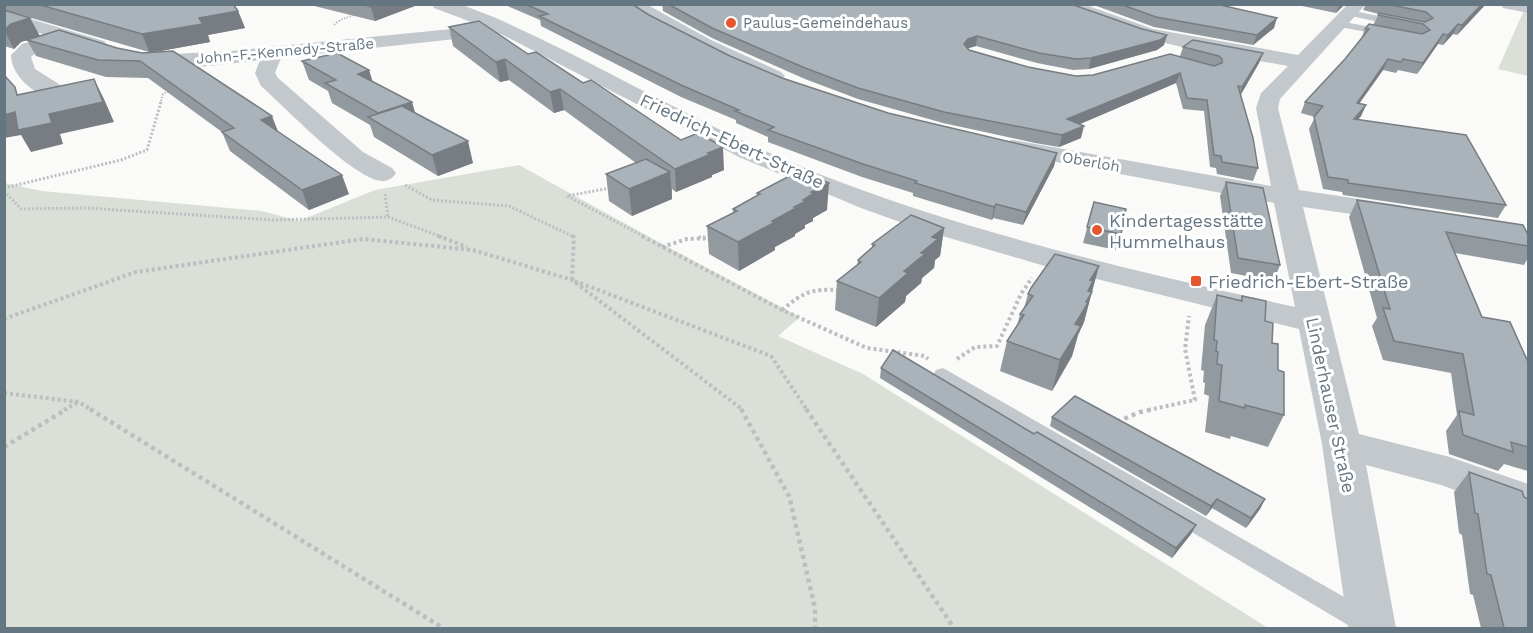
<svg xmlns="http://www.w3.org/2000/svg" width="1533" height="633" viewBox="0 0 1533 633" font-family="'Work Sans',sans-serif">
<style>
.green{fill:#dadfd7}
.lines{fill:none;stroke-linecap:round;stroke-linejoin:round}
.path-far3{stroke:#bbbfc2;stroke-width:2;stroke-dasharray:1.5 1.5;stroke-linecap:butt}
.path-far2{stroke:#bbbfc2;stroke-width:3;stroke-dasharray:2 2;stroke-linecap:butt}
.path-far1{stroke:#bbbfc2;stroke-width:4;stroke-dasharray:3 3;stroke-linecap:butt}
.path{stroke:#bbbfc2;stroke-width:4.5;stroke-dasharray:4 4;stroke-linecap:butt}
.service{fill:#c3c8cc;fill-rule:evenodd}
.minor{fill:#c3c8cc;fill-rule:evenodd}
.wall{fill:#929a9f}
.shaded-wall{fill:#777d82}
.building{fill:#aab3b9;stroke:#777d82;stroke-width:1.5}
.poi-dot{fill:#e4572e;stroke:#fff;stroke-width:2}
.labels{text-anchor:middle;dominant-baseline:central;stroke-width:6;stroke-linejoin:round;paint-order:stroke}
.far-poi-label{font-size:15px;fill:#657683;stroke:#fff;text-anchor:start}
.far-street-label{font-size:15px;fill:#657683;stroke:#fff}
.street-label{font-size:18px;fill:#657683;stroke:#fff}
.poi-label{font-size:18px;fill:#657683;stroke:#fff;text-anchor:start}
</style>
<rect width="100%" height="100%" fill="#fafaf8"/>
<g class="green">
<path d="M1524 10H1528V76L1498 69Z"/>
<path d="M519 165 664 245 800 317 778 336 863 374 1268 628H5V183L42 191 262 211 299 221 375 190Z"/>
</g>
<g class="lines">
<g class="path-far3">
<path d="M334 25 340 20 357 14"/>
<path d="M160 104 163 94 169 91"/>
</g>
<g class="path-far2">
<path d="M405 185 432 200 509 206 574 237"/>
<path d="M4 188 121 160 147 150 161 102"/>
<path d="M610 188 567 196 645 237"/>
<path d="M4 191 21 209 87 208 272 220 388 217 442 237"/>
<path d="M385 194 388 217"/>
<path d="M699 237H706"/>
</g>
<g class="path-far1">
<path d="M438 236 467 247"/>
<path d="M572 236 574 237 572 280 771 356 807 410"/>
<path d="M642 236 782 310 867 348 925 356 928 359"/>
<path d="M662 247 687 239 713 238"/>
<path d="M782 310C805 291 811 289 840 290"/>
<path d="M4 319 136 272 363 239 473 250 572 280 743 410"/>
<path d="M957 359 975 347 997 346 1021 294 1032 278"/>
<path d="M4 393 79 402 92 410"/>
<path d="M64 410 78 402"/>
<path d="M1148 410 1195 400 1185 349 1189 316"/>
</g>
<g class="path">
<path d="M90 409 443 628"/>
<path d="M741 409 789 496 815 608V628"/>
<path d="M806 409 954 628"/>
<path d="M1117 422 1140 412 1155 409"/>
<path d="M4 447 67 409"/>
</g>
<g class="service">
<path d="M1349 10 1398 20 1403 23 1398 26 1346 15 1344 13Z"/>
<path d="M1339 21 1387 30 1392 33 1387 36 1335 26 1334 24Z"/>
<path d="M943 368 1374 614 1378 622 1375 628H1353L936 380 933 375 936 370Z"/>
</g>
<g class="minor">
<path d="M432 4H460L496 18C606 67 708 130 819 174 973 234 1134 271 1295 307L1274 203 1013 154 1004 152 1001 147 1004 142 1013 140 1271 186 1256 108 1261 93 1288 66 1186 48 1140 37 1059 8 1057 4H1083L1153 29 1298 55 1348 4H1366L1280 99 1278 108 1299 190 1399 205 1409 207 1413 213 1409 219 1399 221 1303 207 1359 434 1450 457 1528 484V517L1441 485 1366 465 1396 628H1348L1322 444 1299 329 1048 267 922 230 861 208 739 157 501 34 281 58 275 73 278 78 363 152 392 168 396 173 392 178C389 179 386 181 383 181 355 181 284 106 261 86L255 73 260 60C223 64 172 73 137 64L134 60 137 56 230 51 482 26 434 8Z"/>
<path d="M624 4H646L711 40 781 72 785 76 781 80 774 82 767 80 697 48Z"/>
<path d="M1501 4H1528V13L1503 8Z"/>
<path d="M4 11 104 41 107 45 104 49C92 52 83 45 71 43 61 41 39 50 31 57L35 69 65 88 68 93 65 98C42 103 11 78 11 55L22 44 49 36 4 22Z"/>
</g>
</g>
<g class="wall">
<path d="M4 4H233L238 11 245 28 208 35 210 42 154 52 278 132 349 194 309 210 230 151 222 132 148 78 106 77 36 56 27 40 21 42 14 49 4 46V10L30 18 39 36 142 53 149 52 4 10Z"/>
<path d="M306 4H420L375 21Z"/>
<path d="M503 4H632L649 15 730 56 782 78 888 113 1057 153 1054 166 1023 225 993 218 992 220 913 196V193L862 177 768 142V137L736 123V120L681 97 541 26 540 20Z"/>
<path d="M662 4H672L1164 45 1157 50 1089 69 1073 70 1037 63 976 46 968 48 969 50 1028 67 1076 76 1093 75 1180 56 1183 47 1263 53 1259 63 1240 95 1258 168 1253 181 1217 174 1216 168 1210 167 1204 111 1183 109 1176 83 1079 124 1081 138 1059 147 1035 143 943 123 858 99 805 79 712 38 663 11Z"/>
<path d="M1091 4H1216L1274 28 1253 45 1154 27Z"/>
<path d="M1302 4H1345L1336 13 1302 6Z"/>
<path d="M1366 4H1486L1457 35 1453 34 1443 45 1438 44 1417 74 1398 70 1396 73 1383 70 1359 103 1366 105 1361 116 1358 120 1506 205 1498 218 1343 195 1342 192 1323 189 1309 129 1315 117 1301 113 1305 102 1345 59 1361 39 1365 29 1373 25 1379 14 1363 10Z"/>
<path d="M449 27 528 54 583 83 724 170 712 175V177L676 192 672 189V199L632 216 609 201 606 174 636 163 564 110 554 113 509 80 500 82 453 46Z"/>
<path d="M302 61 369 70 372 81 415 113 473 163 438 176 374 137 370 125 332 103 328 91 309 80Z"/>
<path d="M1226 182 1280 265 1274 281 1231 273 1220 196Z"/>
<path d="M757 193 827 210 813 218V221L805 225V228L795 234V236L775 247V250L739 271 709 254 707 226 733 213V209L757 195Z"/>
<path d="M1357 200 1528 235V258L1524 265 1455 253 1482 317 1528 362V471L1504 464 1498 471 1449 454 1446 431 1457 415 1451 373 1383 360 1372 326 1377 318 1349 217Z"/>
<path d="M1094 202 1121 234 1116 250 1083 243Z"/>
<path d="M944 228 940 256 935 260 934 268 922 278 921 283 906 296 905 302 876 327 835 310 837 281 857 265 858 260 872 247V244Z"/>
<path d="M1091 292 1084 322 1078 335 1072 356 1052 391 1000 371 1007 341 1017 326 1020 314 1024 308 1028 294Z"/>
<path d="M1217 295 1240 301 1242 296 1265 321 1272 343 1278 370 1284 415 1268 447 1231 436 1230 439 1205 432 1209 396 1204 394 1205 383 1203 382 1204 371 1201 370 1205 325Z"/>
<path d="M881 368 1034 434 1196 525 1191 534 1172 558 880 378Z"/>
<path d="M1052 417 1265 499 1260 509 1246 528 1212 508 1206 516 1050 426Z"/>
<path d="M1469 472 1524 497 1528 628H1481L1473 595 1470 594 1462 535 1459 533 1454 492Z"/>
</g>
<g class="shaded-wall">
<path d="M377 4H420L375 21 371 7Z"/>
<path d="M1340 4H1345L1336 13Z"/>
<path d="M1482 4H1486L1457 35 1462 25Z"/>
<path d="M238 11 245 28 208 35 210 42 150 53 142 34 199 18Z"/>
<path d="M30 18 40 36 21 42 14 49 4 30 11 24Z"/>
<path d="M1277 18 1274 28 1253 45 1257 35Z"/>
<path d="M1458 24 1453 34 1443 45 1448 35Z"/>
<path d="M1443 34 1438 44 1417 74 1423 63Z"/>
<path d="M1167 35 1164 45 1157 50 1089 69 1091 58Z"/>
<path d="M977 36 976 46 966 49 964 44 968 39Z"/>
<path d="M1263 53 1259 63 1239 98 1242 87Z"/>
<path d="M505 59 509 80 500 82 496 62Z"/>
<path d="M1388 59 1383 70 1352 114 1357 103Z"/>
<path d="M369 70 375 89 358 74Z"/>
<path d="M1180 73 1176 83 1064 131 1067 119Z"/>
<path d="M94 79 104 99 114 122 60 134 63 144 31 152 21 135 4 138V115L15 112Z"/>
<path d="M560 89 564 110 554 113 550 92Z"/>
<path d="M412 102 418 122 378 113Z"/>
<path d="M1366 105 1361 116 1348 131 1354 119Z"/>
<path d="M272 116 279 134 261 120Z"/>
<path d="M1084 126 1081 138 1059 147 1062 135Z"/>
<path d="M468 141 473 163 438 176 432 155Z"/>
<path d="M723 147 724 170 712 175V177L676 192 675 169 708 153Z"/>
<path d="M1057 153 1054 166 1023 225 1026 212Z"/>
<path d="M670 172 672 199 632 216 629 189Z"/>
<path d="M342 175 349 194 309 210 302 190Z"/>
<path d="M829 183 827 210 813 218V221L805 225V228L795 234V236L775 247V250L739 271 738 242 794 207 811 192Z"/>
<path d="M996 204 993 218 992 220 994 207Z"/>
<path d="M944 228 940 256 935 260 934 268 922 278 921 283 906 296 905 302 876 327 879 298 921 253 932 237Z"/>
<path d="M1099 266 1084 322 1078 335 1072 356 1052 391 1060 360 1075 324 1090 280Z"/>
<path d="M1217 499 1212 508 1206 516 1211 506Z"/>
<path d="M1265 499 1260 509 1246 528 1251 518Z"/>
<path d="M1196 525 1191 534 1172 558 1176 548Z"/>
</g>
<g class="building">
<path d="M37 4H233L238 11 199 18 203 24 142 34Z"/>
<path d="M362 4H377L371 7Z"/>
<path d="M525 4H632L649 15 730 56 782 78 888 113 1057 153 1026 212 996 204 994 207 915 183 917 181 863 164 768 130 774 127 735 111 739 110 681 85 539 16 548 14Z"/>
<path d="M668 4H1071L1142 29 1167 35 1160 40 1091 58 1076 59 1039 53 977 36 968 39 964 44 969 50 1028 67 1076 76 1093 75 1170 54 1214 66 1222 63V59L1219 56 1183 47 1193 40 1263 53 1242 87 1238 86 1253 138 1258 168 1222 162 1221 156 1214 155 1207 100 1187 98 1180 73 1067 119 1084 126 1062 135 944 112 858 88 805 68 712 28Z"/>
<path d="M1120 4H1216L1277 18 1257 35 1156 17Z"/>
<path d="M1386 4H1482L1462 25 1458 24 1448 35 1443 34 1423 63 1403 59 1401 62 1388 59 1357 103 1366 105 1354 119 1466 135 1506 205 1348 183V180L1328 177 1314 117 1323 106 1305 102 1345 59 1369 29H1365L1369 24 1422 34 1430 30 1423 24 1378 15 1379 13 1425 22 1433 18 1426 12Z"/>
<path d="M4 10 30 18 11 24 4 30Z"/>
<path d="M479 21 528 54 536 52 583 83 591 80 681 140 698 133 723 147 708 153 711 154 675 169 560 89 550 92 505 59 496 62 449 27Z"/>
<path d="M59 30 117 48 142 53 173 51 272 116 261 120 342 175 302 190 222 132 234 128 140 61 98 60 27 40Z"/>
<path d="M337 53 369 70 358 74 412 102 378 113 325 83 336 80 302 61Z"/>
<path d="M4 75 15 87 17 95 94 79 103 102 49 114 52 123 18 130 15 112 4 115Z"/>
<path d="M402 106 468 141 432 155 368 117Z"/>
<path d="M646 159 670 172 629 189 606 174Z"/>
<path d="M799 171 829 183 811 192 814 193 803 200 806 201 794 207 796 208 772 221 775 222 738 242 707 226 737 211 733 209 760 194 757 193Z"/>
<path d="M1226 182 1263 188 1280 265 1238 258Z"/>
<path d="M1357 200 1523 225 1528 235V246L1446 232 1482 317 1510 322 1528 362V447L1511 442 1513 452 1463 435 1459 411 1474 415 1463 354 1394 341 1383 308 1390 309Z"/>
<path d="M1094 202 1126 209 1121 234 1087 227Z"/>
<path d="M911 215 944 228 932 237 938 239 921 253 925 254 904 271 908 273 879 298 837 281 861 262 858 260 875 245 872 244Z"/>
<path d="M1055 254 1099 266 1090 280 1093 281 1088 291 1092 292 1086 302 1088 303 1075 324 1081 326 1060 360 1007 341 1024 315 1020 314 1033 296 1028 294 1031 288Z"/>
<path d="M1217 295 1242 301V296L1266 301 1265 321 1273 323 1272 343 1278 344V370L1284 372V415L1245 405V408L1219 401 1222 365 1217 364 1218 352 1216 351 1217 341 1214 340Z"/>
<path d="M893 350 1034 434 1037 432 1196 525 1176 548 881 368Z"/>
<path d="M1075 396 1265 499 1251 518 1217 499 1211 506 1052 417Z"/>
<path d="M1469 472 1522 491 1524 497 1528 499V628H1504L1491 575 1487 574 1478 514 1475 513Z"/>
</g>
<g class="poi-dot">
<circle cx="731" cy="23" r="6"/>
<circle cx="1097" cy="230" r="6"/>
<rect x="1190" y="275" width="12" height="12" rx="3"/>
</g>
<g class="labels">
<g class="far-poi-label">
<text x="743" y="23">Paulus-Gemeindehaus</text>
</g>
<g class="far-street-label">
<text transform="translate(285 51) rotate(-5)">John-F.-Kennedy-Straße</text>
<text transform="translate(1091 162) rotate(10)">Oberloh</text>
</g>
<g class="street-label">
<text transform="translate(732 141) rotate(25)">Friedrich-Ebert-Straße</text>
<text transform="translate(1331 405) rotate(78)">Linderhauser Straße</text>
</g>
<g class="poi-label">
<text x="1109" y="220">Kindertagesstätte<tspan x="1109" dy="21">Hummelhaus</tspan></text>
<text x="1208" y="281">Friedrich-Ebert-Straße</text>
</g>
</g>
<rect width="1533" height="633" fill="none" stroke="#657683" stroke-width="12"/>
</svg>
